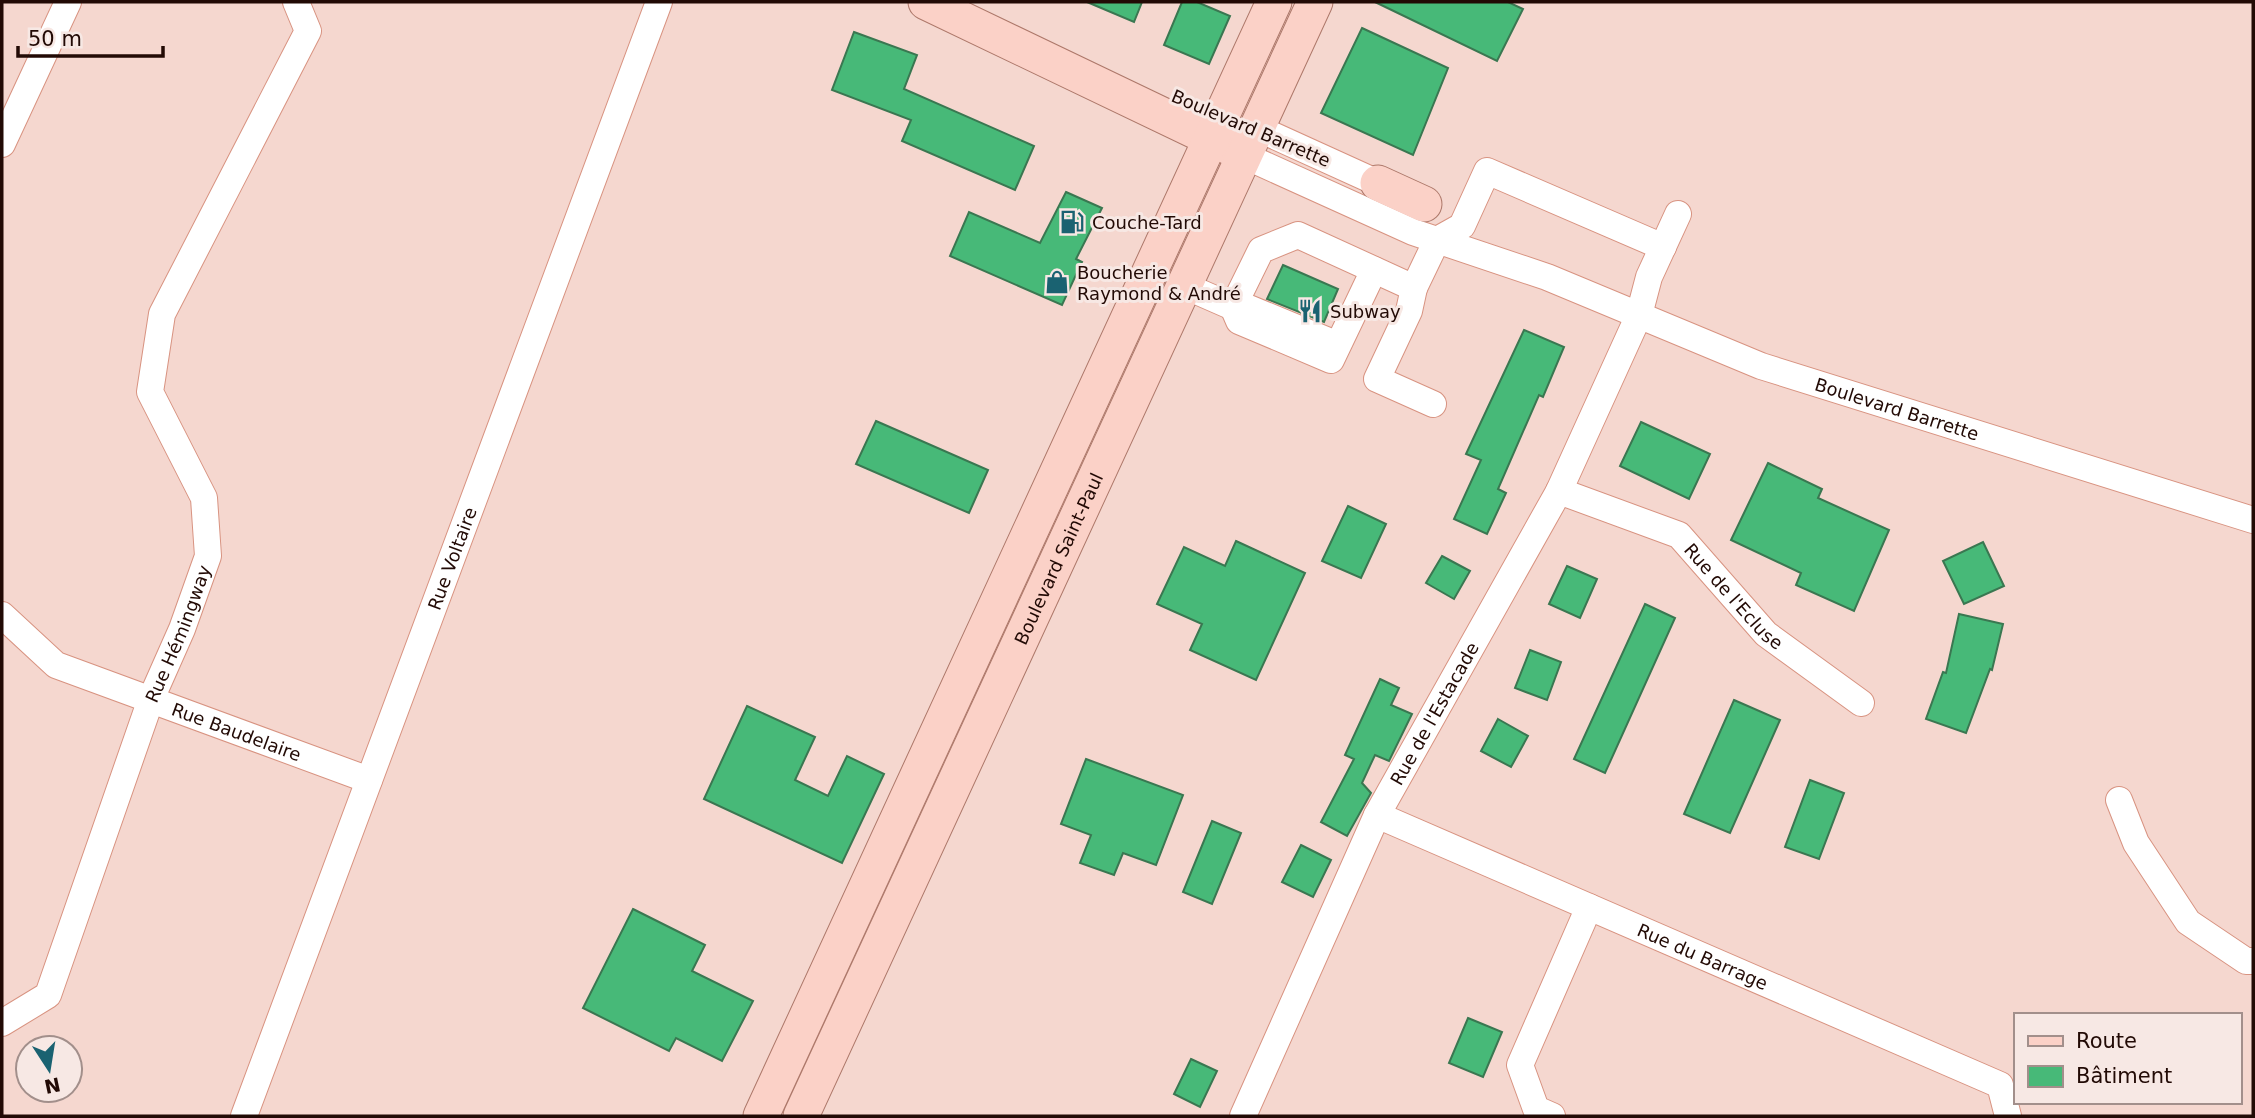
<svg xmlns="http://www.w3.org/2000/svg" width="2255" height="1118" viewBox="0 0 2255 1118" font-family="'DejaVu Sans',sans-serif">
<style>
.building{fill:#47b978;stroke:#3a7751;stroke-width:2}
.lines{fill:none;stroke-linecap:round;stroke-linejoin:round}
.minor-casing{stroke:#d89381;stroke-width:28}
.major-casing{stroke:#ad786a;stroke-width:37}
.minor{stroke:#fff;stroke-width:26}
.major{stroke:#fbd1c7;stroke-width:35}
.labels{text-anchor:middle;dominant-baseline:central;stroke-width:6;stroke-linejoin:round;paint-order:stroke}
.street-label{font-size:18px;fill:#220a05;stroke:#f7e8e4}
.poi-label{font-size:18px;fill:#220a05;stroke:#f7e8e4;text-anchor:start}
</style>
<rect width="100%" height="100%" fill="#f5d7cf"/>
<g class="building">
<path d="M1087 2H1142L1134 22Z"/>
<path d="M1182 2H1197L1230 16 1209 64 1164 45Z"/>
<path d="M1375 2H1508L1523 9 1497 61Z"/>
<path d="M1362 28 1448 68 1413 155 1321 113Z"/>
<path d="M854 32 917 55 904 89 1034 146 1015 190 902 141 911 120 832 90Z"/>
<path d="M1066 192 1102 208 1076 259 1082 262 1062 305 950 256 969 212 1040 243Z"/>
<path d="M1283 265 1338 289 1324 322 1267 299Z"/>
<path d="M1524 330 1564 347 1543 397 1539 395 1498 489 1506 493 1487 534 1454 519 1481 460 1466 454Z"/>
<path d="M876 421 988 470 969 513 856 464Z"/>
<path d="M1641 422 1710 454 1689 499 1620 466Z"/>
<path d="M1768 463 1822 489 1818 498 1889 530 1854 611 1796 585 1801 573 1731 540Z"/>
<path d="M1348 506 1386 524 1361 578 1322 561Z"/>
<path d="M1236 541 1305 573 1256 680 1190 650 1202 624 1157 604 1184 547 1225 566Z"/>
<path d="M1983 542 2004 586 1964 604 1943 561Z"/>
<path d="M1442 556 1470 571 1454 599 1426 583Z"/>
<path d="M1567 566 1597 579 1580 618 1549 604Z"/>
<path d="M1645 604 1675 618 1605 773 1574 759Z"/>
<path d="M1959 614 2003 624 1992 670 1990 669 1966 733 1926 719 1943 672 1946 673Z"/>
<path d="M1530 650 1561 662 1547 700 1515 688Z"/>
<path d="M1380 679 1399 688 1391 705 1412 714 1389 761 1375 755 1362 783 1371 793 1347 836 1321 822 1354 759 1345 755Z"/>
<path d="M1734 700 1780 720 1730 833 1684 814Z"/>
<path d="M747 706 815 737 795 780 828 796 847 756 884 774 842 863 704 799Z"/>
<path d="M1498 719 1528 736 1511 767 1481 751Z"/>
<path d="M1086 759 1183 795 1156 865 1123 853 1114 875 1080 863 1091 835 1061 824Z"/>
<path d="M1810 780 1844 793 1819 859 1785 847Z"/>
<path d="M1212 821 1241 833 1212 904 1183 892Z"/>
<path d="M1301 845 1331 860 1313 897 1282 882Z"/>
<path d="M633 909 705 945 692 971 753 1001 722 1061 676 1038 669 1051 583 1008Z"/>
<path d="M1468 1018 1502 1032 1483 1077 1449 1063Z"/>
<path d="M1191 1059 1217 1071 1200 1107 1174 1094Z"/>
</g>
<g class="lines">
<g class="minor-casing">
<g id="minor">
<path d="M1257 128 1378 183"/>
<path d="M2 144 68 2"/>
<path id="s1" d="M1245 156 1413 232 1547 277 1761 366 2253 520"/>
<path d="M1185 286 1233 307 1261 250 1298 235 1414 288 1437 240 1462 226 1487 171 1663 247"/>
<path d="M1414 288 1409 311 1377 379 1433 404"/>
<path d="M1338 345 1246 307H1233L1239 321 1331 360 1374 270"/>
<path id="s2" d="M1559 491 1679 535 1766 634 1861 703"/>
<path id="s3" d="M2 615 56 665 369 780"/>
<path d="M2119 800 2136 843 2188 922 2246 961H2253"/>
<path id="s4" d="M1377 815 2000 1085 2008 1116"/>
<path id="s5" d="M2 1023 48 995 151 699 182 629 208 556 204 498 150 392 162 314 308 31 296 2"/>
<path id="s6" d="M244 1116 659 2"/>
<path id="s7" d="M1243 1116 1377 815 1559 491 1639 315 1649 277 1678 214"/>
<path d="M1552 1116 1536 1109 1520 1065 1589 907"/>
</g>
</g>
<g class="major-casing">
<g id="major">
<path d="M926 2 1233 149"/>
<path d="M1378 183 1424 204"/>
<path d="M761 1116 1274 2"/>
<path id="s8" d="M801 1116 1315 2"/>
</g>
</g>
<use href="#minor" class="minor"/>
<use href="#major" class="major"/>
</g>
<defs>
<g id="fuel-bare" transform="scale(1.89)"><path d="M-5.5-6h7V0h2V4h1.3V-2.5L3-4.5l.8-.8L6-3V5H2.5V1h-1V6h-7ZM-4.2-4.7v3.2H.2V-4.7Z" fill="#1a6271" stroke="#f7e8e4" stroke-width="2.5" paint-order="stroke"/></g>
<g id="shop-bare" transform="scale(1.89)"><path d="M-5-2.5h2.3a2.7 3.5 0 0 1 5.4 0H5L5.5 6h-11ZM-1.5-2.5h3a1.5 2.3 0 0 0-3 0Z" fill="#1a6271" stroke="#f7e8e4" stroke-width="2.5" paint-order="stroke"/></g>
<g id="restaurant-bare" transform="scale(1.89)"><path d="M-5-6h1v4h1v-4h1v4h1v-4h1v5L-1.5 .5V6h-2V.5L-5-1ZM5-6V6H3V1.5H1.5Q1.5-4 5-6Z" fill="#1a6271" stroke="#f7e8e4" stroke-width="2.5" paint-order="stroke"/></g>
</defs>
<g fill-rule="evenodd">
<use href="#fuel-bare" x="1072" y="222"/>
<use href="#shop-bare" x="1057" y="282"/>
<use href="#restaurant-bare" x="1310" y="311"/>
</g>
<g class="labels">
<g class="street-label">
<text transform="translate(1251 128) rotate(23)">Boulevard Barrette</text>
<text stroke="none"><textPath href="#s1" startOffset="700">Boulevard Barrette</textPath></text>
<text stroke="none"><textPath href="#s6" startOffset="595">Rue Voltaire</textPath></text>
<text stroke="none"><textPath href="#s8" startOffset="614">Boulevard Saint-Paul</textPath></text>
<text stroke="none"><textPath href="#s2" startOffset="210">Rue de l'Ecluse</textPath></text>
<text stroke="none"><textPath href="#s5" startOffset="438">Rue Hémingway</textPath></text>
<text stroke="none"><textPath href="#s7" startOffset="446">Rue de l'Estacade</textPath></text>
<text stroke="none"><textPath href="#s3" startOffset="266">Rue Baudelaire</textPath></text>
<text stroke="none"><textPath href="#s4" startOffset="355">Rue du Barrage</textPath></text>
</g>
<g class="poi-label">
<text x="1092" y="222">Couche-Tard</text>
<text x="1077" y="272">Boucherie<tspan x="1077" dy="21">Raymond &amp; André</tspan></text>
<text x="1330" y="311">Subway</text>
</g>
</g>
<rect width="2255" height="1118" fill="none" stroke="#220a05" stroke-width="7"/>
<rect x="2014" y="1013" width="228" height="91" fill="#f7e8e4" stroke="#a28f8b" stroke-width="2"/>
<rect x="2028" y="1036" width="35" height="10" fill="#fbd1c7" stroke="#a28f8b" stroke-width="2"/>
<text x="2076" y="1048" font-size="21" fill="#220a05">Route</text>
<rect x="2028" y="1066" width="35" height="21" fill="#47b978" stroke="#a28f8b" stroke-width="2"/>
<text x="2076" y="1083" font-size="21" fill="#220a05">Bâtiment</text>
<g transform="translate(49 1069) rotate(168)"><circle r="33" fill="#f7e8e4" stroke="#a28f8b" stroke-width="2"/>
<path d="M0-5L12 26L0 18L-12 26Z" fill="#1a6271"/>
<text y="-10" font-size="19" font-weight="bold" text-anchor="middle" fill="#220a05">N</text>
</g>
<path d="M18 46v10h145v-10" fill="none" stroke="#220a05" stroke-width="3.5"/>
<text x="28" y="46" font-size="21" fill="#220a05" stroke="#f7e8e4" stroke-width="5" paint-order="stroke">50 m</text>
</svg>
